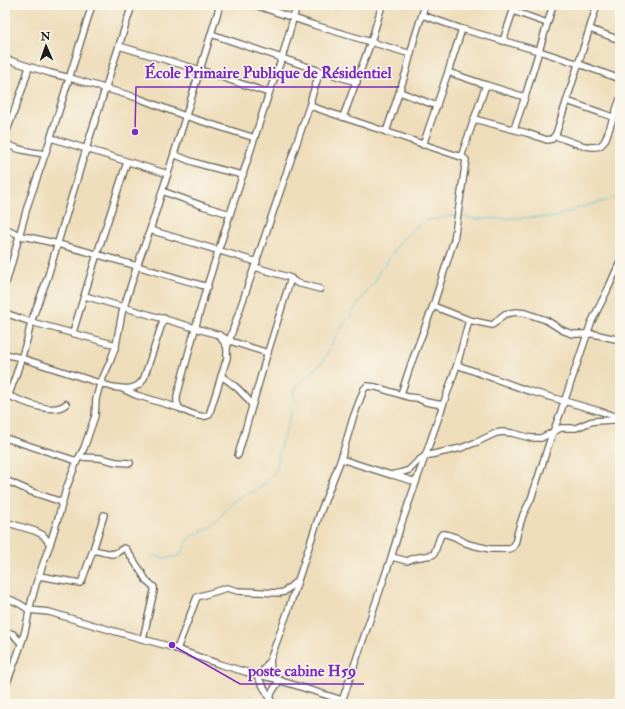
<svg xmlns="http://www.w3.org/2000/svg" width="625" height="709" viewBox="0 0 625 709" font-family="'IM FELL Double Pica',serif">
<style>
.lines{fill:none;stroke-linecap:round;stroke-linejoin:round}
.stream{stroke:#5cc3d8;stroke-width:1}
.minor-casing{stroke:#666053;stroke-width:8}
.minor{stroke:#fff;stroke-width:5.5}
.leader{fill:none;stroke:#7b2cbf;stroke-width:1.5}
.callout-dot{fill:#7b2cbf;stroke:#fbf7ec;stroke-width:1.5}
.callout-label{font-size:16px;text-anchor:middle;font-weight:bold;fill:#7b2cbf;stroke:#fbf7ec;stroke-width:3;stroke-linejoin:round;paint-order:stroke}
</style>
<rect width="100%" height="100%" fill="#fbf7ec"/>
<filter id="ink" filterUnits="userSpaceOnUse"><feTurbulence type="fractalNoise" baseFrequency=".025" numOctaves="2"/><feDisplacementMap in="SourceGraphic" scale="8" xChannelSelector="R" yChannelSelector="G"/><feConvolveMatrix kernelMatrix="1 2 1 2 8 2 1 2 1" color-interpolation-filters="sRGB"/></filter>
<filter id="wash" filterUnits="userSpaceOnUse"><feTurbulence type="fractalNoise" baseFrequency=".012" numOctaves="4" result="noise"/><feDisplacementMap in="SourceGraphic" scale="16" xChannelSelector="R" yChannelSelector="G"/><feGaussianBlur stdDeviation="0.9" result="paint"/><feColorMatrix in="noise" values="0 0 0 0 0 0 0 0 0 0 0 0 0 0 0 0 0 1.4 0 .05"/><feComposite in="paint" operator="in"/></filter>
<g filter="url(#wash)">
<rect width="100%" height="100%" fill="#eeddba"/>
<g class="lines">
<g class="stream">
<path d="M459 216 475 219 553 217C561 216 567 212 574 210 589 204 605 202 620 197"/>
<path d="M152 556 167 558 179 556 186 544 190 538 196 534 209 528 219 520 223 513 231 504 242 496 255 491 266 483 277 468 281 442 284 436 294 405 293 392 301 382 322 363 337 334 370 287 375 282 380 270 385 265 400 242 414 228 425 221 456 215"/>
<path d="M251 694 254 704"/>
</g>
</g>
</g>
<g filter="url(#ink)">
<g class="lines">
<g class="minor-casing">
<g id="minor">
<path d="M220 5 174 154 150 230 137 266 122 313 116 345 110 362 100 384 96 399 95 416 84 448 77 461 66 489 59 515 50 544 36 584 29 610 49 612 117 632 168 646 219 664 246 672 272 678 342 700"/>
<path d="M255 5 314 25 411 54"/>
<path d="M513 11 547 23"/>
<path d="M422 15 462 29 539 51 579 64 620 79"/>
<path d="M590 29 620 40"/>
<path d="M211 34 320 71 357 82"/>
<path d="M503 41 515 5"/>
<path d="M119 46 200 70 269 93"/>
<path d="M5 59 50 73 70 78 138 98 185 116 255 138"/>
<path d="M320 71 311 99V103L310 104 313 107 461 157 464 158 466 160 454 240 433 306 412 361 401 394"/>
<path d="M448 72 486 85 525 97"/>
<path d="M400 92 437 106"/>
<path d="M567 101 613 117"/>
<path d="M343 117 371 42 382 5"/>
<path d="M474 119 527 133 547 140 552 139 556 134 597 5"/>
<path d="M514 129 525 97 553 5"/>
<path d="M386 132 406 72 414 40 425 5"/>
<path d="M5 136 23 87 29 67"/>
<path d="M555 136C568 140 587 150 600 146L604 142 606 138 620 99"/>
<path d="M51 138 168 174"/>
<path d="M5 143C17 150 31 152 45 154"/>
<path d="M423 145 448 72 462 29"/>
<path d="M174 154C196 165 220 169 243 175"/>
<path d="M461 157 486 85"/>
<path d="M162 191 203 206 230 214"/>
<path d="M5 229C12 230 13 233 19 235 21 236 25 237 28 237 89 250 148 270 208 287"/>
<path d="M150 230 257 262"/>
<path d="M255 267 288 277 297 283 320 289"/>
<path d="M5 284 7 280 28 204 48 146 92 5"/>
<path d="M85 296 219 335 230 341 268 353"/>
<path d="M5 313 31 322 116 345"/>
<path d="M469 320 492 325 495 323 501 317 505 314 516 312 525 313 546 320 562 330 572 334H594L620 340"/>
<path d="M73 332 97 254 127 162"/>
<path d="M219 335 227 347V358L209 415C208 415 207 416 206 416 200 418 184 411 179 408L177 402V396L195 329 206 289 269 93 282 58 297 5"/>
<path d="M227 347 310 104"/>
<path d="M5 354 21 358 112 387C124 389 138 391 144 378L164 318"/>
<path d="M457 365 526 390 599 411 620 418"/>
<path d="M221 376C234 384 244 393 252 405"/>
<path d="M123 389 136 395 179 408"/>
<path d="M9 396C22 401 53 416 66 404"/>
<path d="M5 405 16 375 27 340 31 322 47 279 86 149 132 5"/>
<path d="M5 438 77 461"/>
<path d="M238 455 266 358 291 278"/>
<path d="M80 457 100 458 116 462 130 463"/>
<path d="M341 459 391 475 400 473 409 470 418 461 425 456 461 448 477 442 496 433 502 432 512 433 531 438H541L561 428H576L590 422 595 421 613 420H620"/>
<path d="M393 475 416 482"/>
<path d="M5 480 32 492 62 502"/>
<path d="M5 522 35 531 43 535 50 544"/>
<path d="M93 550 104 515"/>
<path d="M392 557 407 561 414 558 432 555 434 554 440 537 442 534H446L455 537 466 543 472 545 490 549H509L512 548 515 544 518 531 523 515 531 499 537 481 550 440 560 414 591 323 607 291 620 262"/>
<path d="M39 576 80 583 82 581 93 550 112 554 116 553 124 548 126 549 142 573 146 580 154 587V591L143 639"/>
<path d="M5 597 20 604 29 610C26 637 14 663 5 688"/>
<path d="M5 632 13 634 21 643"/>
<path d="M177 649 197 597 227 588 238 591 279 593 284 592 298 580"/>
<path d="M256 674 270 698"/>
<path d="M260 675 270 660"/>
<path d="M272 678 270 660 289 608 320 513 341 459 353 418 364 389 367 386 376 387 408 397 417 398 426 402 443 405"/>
<path d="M271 704C268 694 275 688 280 680"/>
<path d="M341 704 390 561 400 528 457 365 469 320 433 306"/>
</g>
</g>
<use href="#minor" class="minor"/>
</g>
</g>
<path class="leader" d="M135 132L136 87H399M172 645L240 684H364"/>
<g class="callout-dot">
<circle cx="135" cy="132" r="4"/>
<circle cx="172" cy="645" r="4"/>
</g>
<g class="callout-label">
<text x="268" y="78">École Primaire Publique de Résidentiel</text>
<text x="302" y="676">poste cabine H59</text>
</g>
<rect width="625" height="709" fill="none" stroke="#fbf7ec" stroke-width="20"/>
<g transform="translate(46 46) rotate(358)" stroke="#fbf7ec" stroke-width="3" paint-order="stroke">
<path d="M0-3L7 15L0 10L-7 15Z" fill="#1c1c1c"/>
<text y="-6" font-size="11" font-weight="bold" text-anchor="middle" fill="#1c1c1c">N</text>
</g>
</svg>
